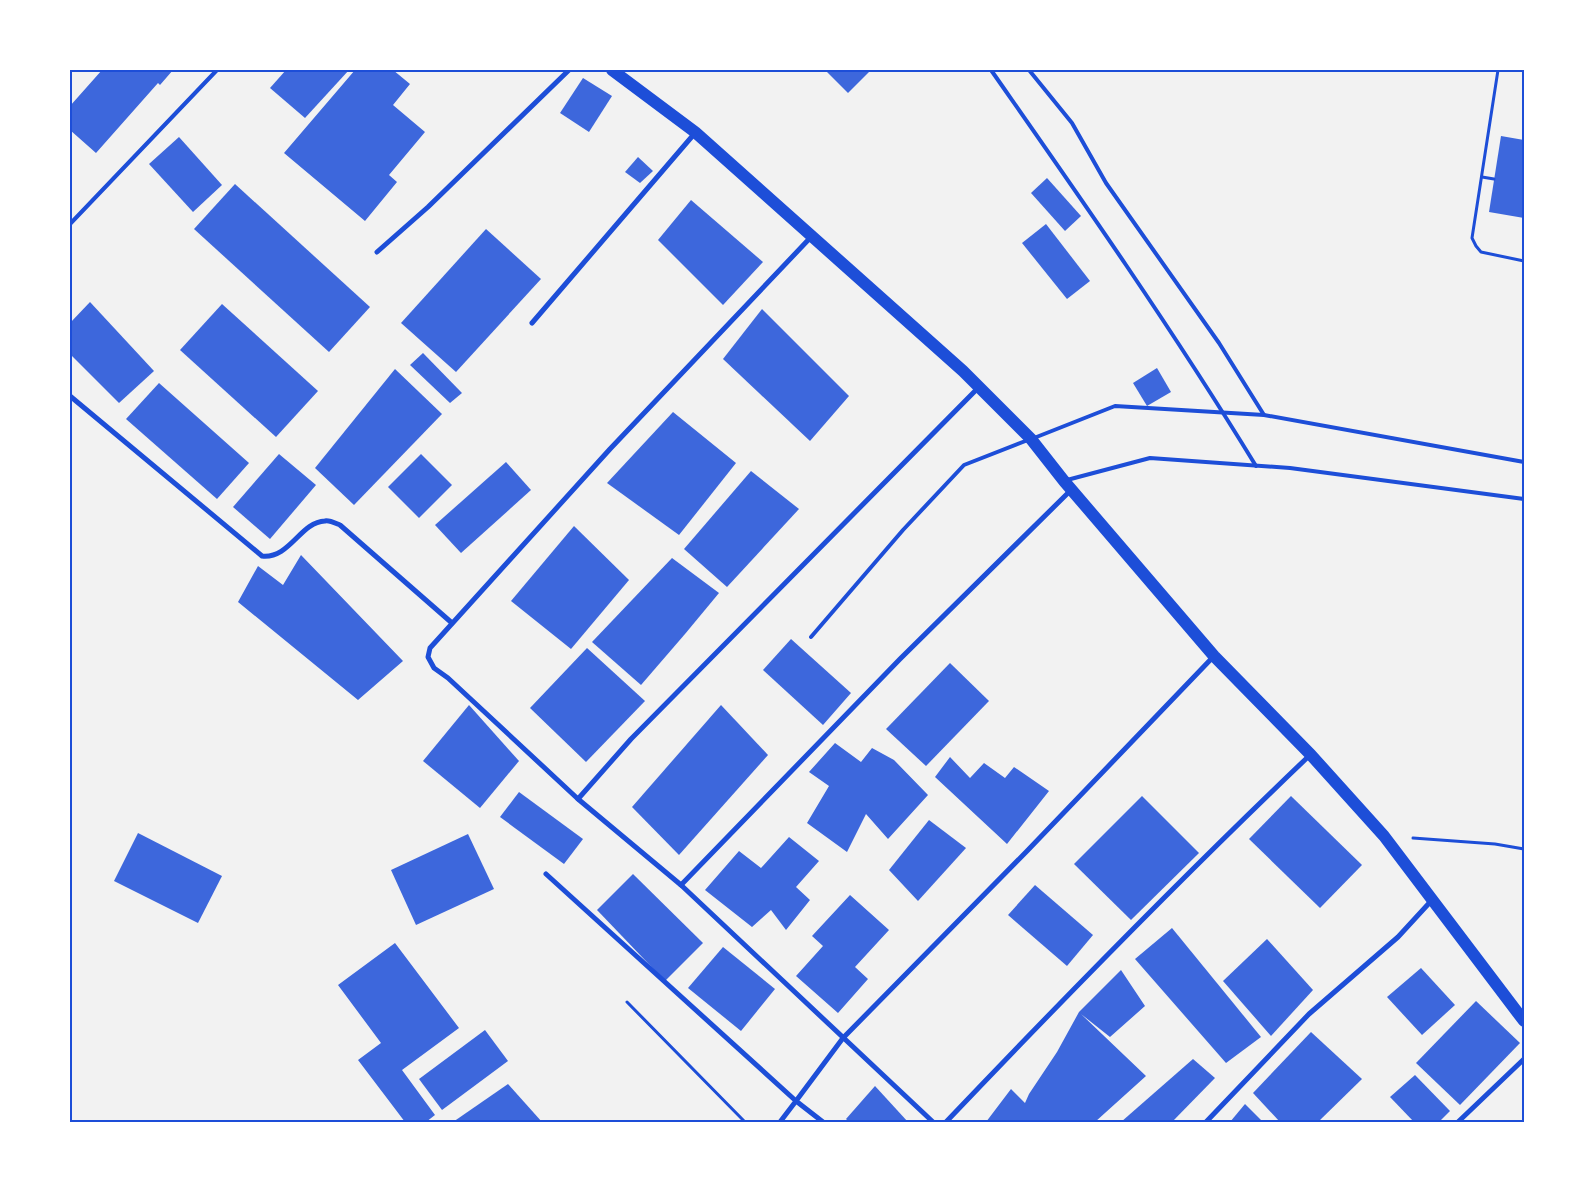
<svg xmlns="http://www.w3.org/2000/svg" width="1594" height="1192" viewBox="0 0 1594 1192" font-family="Poppins,sans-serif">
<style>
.building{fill:#3d67dc}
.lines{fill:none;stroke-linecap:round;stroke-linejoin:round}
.path{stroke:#1d4ed8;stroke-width:3}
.service{stroke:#1d4ed8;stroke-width:4}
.minor{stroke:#1d4ed8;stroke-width:5}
.primary{stroke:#1d4ed8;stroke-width:12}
.neatline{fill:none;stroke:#1d4ed8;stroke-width:2}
</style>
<rect width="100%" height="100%" fill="#f2f2f2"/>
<g class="building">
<path d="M102 70H173L160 85 158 83 96 153 70 130V106Z"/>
<path d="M286 70H349L305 118 270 88Z"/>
<path d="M355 70H393L410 84 393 105 425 132 389 175 397 182 365 221 284 153Z"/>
<path d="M825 70H867L869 72 848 93Z"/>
<path d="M583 78 612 96 589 132 560 113Z"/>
<path d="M1501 136 1524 140V218L1489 212Z"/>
<path d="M179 137 222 185 193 212 149 164Z"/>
<path d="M638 157 653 171 640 183 625 172Z"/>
<path d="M1047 178 1081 216 1065 231 1031 193Z"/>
<path d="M235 184 370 307 329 352 194 229Z"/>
<path d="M691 200 763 262 723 305 658 240Z"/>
<path d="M1046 224 1090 281 1067 299 1022 243Z"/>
<path d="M486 229 541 279 456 372 401 323Z"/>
<path d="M90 302 154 371 119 403 70 354V323Z"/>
<path d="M222 304 318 391 276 437 180 350Z"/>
<path d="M762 309 849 396 810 441 723 359Z"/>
<path d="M423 353 462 393 450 403 410 365Z"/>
<path d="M1157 368 1171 392 1147 406 1133 383Z"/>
<path d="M395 369 442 414 354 505 315 468Z"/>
<path d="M159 383 249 463 217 499 126 419Z"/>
<path d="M673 412 736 463 679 535 607 483Z"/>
<path d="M279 454 316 485 270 539 233 507Z"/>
<path d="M421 454 452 485 419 518 388 487Z"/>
<path d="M506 462 531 490 461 553 435 525Z"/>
<path d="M751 471 799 509 727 587 684 549Z"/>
<path d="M574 526 629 580 571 649 511 601Z"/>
<path d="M301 555 403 661 358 700 238 602 258 566 283 585Z"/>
<path d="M672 558 719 593 685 634 641 685 592 642Z"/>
<path d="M791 639 851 693 823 725 763 670Z"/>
<path d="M587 648 645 701 586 762 530 708Z"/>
<path d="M950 663 989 701 926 766 886 729Z"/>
<path d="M469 705 519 761 480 808 423 761Z"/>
<path d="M721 705 768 755 679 855 632 807Z"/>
<path d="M835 743 861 762 872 748 894 760 928 795 888 839 866 814 847 852 807 823 829 786 809 772Z"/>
<path d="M950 757 970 778 984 763 1005 778 1014 767 1049 791 1007 844 935 777Z"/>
<path d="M519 792 583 839 564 864 500 817Z"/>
<path d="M1142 796 1199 853 1131 920 1074 864Z"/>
<path d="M1291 796 1362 865 1320 908 1249 839Z"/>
<path d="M929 820 966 848 918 901 889 870Z"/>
<path d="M138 833 222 876 198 923 114 881Z"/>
<path d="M468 834 494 889 416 925 391 870Z"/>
<path d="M789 837 819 861 796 887 810 900 786 930 771 910 752 927 705 890 739 851 761 868Z"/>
<path d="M633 874 703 943 665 981 597 910Z"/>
<path d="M1035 885 1093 935 1067 966 1008 915Z"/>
<path d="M850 895 889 930 855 967 868 979 838 1013 796 976 823 946 812 936Z"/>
<path d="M1172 928 1261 1037 1226 1063 1135 959Z"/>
<path d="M1267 939 1313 990 1271 1036 1223 981Z"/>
<path d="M395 943 459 1028 402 1070 435 1115 426 1122H405L358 1060 381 1043 338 985Z"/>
<path d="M723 947 775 989 741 1031 688 988Z"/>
<path d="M1421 968 1455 1005 1422 1035 1387 997Z"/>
<path d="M1121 970 1145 1006 1110 1037 1081 1014 1146 1076 1095 1122H986L1011 1089 1025 1103 1029 1094 1057 1052 1079 1012Z"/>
<path d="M1476 1001 1520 1043 1460 1105 1416 1063Z"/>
<path d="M485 1030 508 1061 442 1110 419 1079Z"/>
<path d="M1311 1032 1362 1079 1318 1122H1280L1253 1093Z"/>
<path d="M1193 1059 1215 1078 1172 1122H1121Z"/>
<path d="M1415 1075 1450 1111 1439 1122H1414L1390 1097Z"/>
<path d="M508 1084 542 1122H453Z"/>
<path d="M875 1086 908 1122H849L846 1119Z"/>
<path d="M1245 1104 1263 1122H1230Z"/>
</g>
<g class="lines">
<g class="path">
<path d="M1498 70 1472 238 1476 246 1481 252 1524 261"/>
<path d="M1482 177 1494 179"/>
<path d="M1413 838 1495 844 1524 849"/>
<path d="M627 1002 745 1122"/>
</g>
<g class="service">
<path d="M991 70C1082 200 1173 330 1256 466"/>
<path d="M1029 70 1072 123 1106 183 1219 343 1264 415"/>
<path d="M70 224 217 70"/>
<path d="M1034 438 1115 406 1264 415 1524 462"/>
<path d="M1067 480 1150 458 1290 468 1524 499"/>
<path d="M811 637 903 530 964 465 1028 440"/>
</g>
<g class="minor">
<path d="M811 237 610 449 430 648 428 657 434 668 448 678 578 799 681 885 933 1122"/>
<path d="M377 252 428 207 569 70"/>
<path d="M532 323 695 133"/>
<path d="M70 396 262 556C290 559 300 522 325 521 329 520 335 523 340 525L452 623"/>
<path d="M578 799 631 739 978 388"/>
<path d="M546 874 796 1101 780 1122"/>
<path d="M681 885 900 659 1070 491"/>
<path d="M823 1122 796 1101 843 1038 1028 850 1214 656"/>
<path d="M946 1122C1065 997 1185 874 1310 755"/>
<path d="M1206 1122 1309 1014 1398 937 1432 900"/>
<path d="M1458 1122 1524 1059"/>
</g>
<path class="primary" d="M612 70 695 132 963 371 1031 439 1064 481 1214 656 1311 755 1384 836 1524 1021"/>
</g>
<rect width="1594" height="1192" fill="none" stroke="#ffffff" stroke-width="142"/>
<rect x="71" y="71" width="1452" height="1050" class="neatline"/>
</svg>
